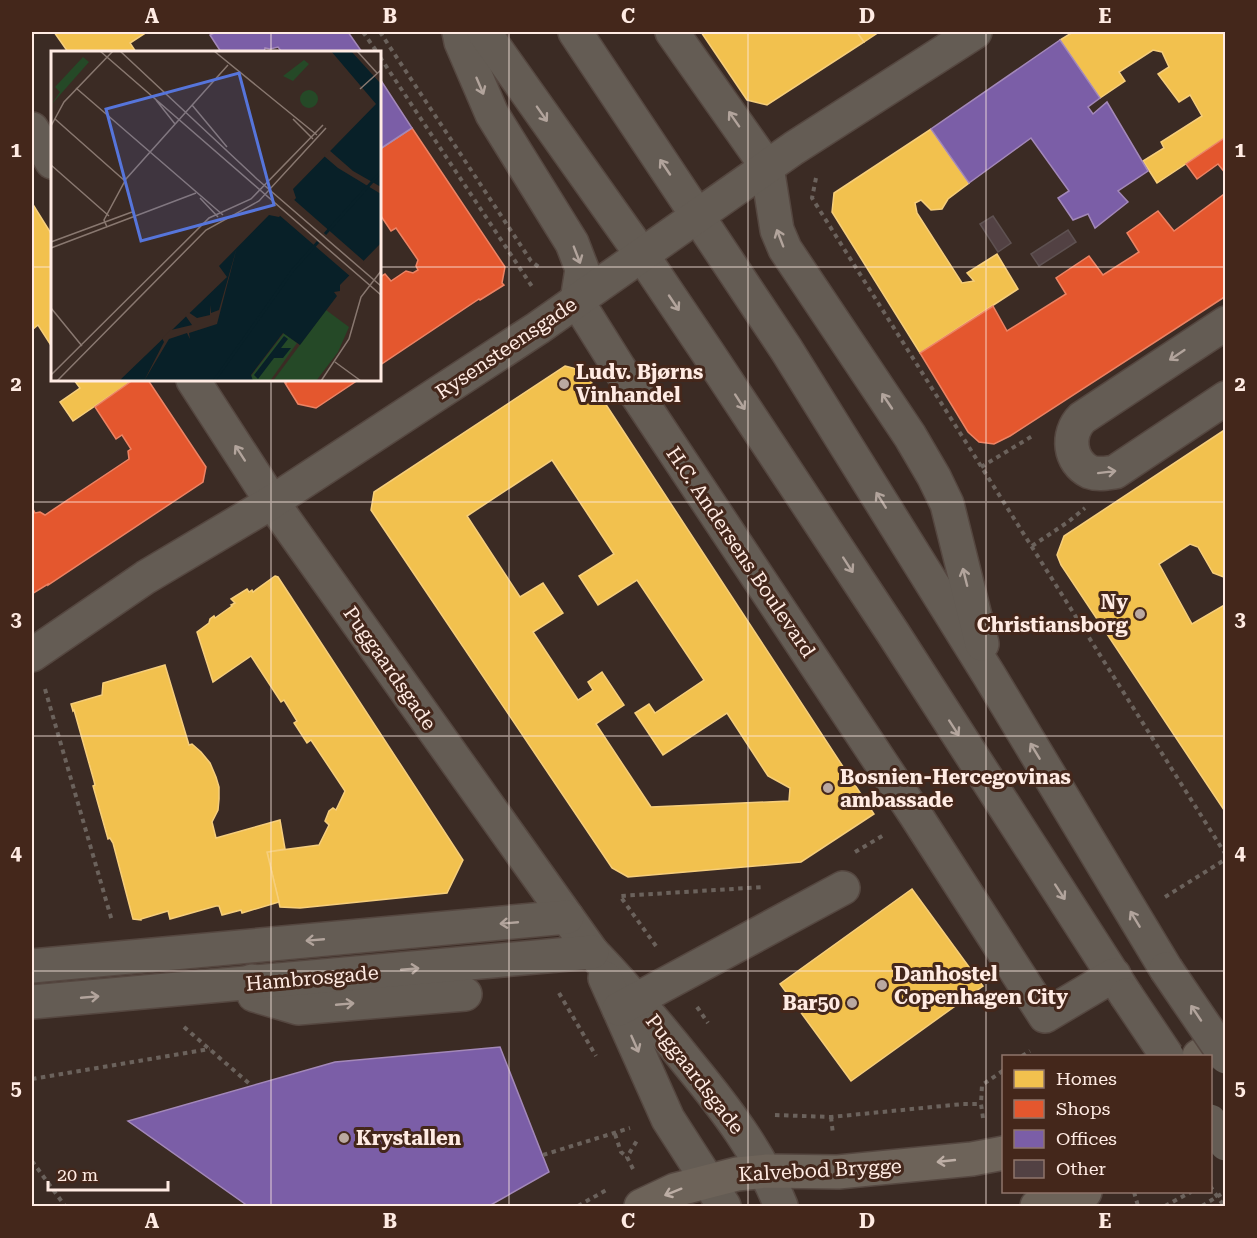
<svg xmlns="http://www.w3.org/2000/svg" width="1257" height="1238" viewBox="0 0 1257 1238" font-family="'Roboto Serif',serif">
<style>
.homes{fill:#f2c14e;stroke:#f6ce7b;stroke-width:1.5;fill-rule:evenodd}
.shops{fill:#e4572e;stroke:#ec8364;stroke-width:1.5}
.offices{fill:#7b5ea7;stroke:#a388b9;stroke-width:1.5}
.building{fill:#524143;stroke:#5e5151;stroke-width:1.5}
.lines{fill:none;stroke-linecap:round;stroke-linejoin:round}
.minor-casing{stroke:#554740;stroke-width:36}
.major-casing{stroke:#554740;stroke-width:36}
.path{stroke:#6b625c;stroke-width:4;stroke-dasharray:4.5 4.5;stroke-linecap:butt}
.minor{stroke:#645c54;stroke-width:33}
.major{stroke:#6d6359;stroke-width:33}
.minor-bridge-casing{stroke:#554740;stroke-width:36;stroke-linecap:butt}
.path-bridge{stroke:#6b625c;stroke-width:4;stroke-dasharray:4.5 4.5;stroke-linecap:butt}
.minor-bridge{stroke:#645c54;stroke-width:33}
.oneway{stroke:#b2a49c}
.oneway2{stroke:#bdaea5}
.grid{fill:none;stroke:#ffebe3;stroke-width:1.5;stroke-opacity:0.55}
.poi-dot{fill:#baa8a0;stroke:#44271b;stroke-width:2}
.labels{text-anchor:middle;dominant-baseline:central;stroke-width:6;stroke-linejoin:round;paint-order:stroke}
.street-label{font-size:20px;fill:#ffebe3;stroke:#44271b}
.poi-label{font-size:20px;font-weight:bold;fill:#ffebe3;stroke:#44271b;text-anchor:start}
.inset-river{fill:none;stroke:#082028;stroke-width:3}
.inset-road{fill:none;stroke:#897870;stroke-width:1.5}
.view{fill:#5675db;fill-opacity:0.15;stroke:#5675db;stroke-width:3}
.inset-edge{fill:none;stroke:#ffebe3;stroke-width:3}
.neatline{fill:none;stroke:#ffebe3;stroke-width:2}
.grid-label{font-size:20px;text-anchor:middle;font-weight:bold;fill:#ffebe3}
</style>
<rect width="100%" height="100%" fill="#3b2b24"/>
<g class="homes">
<path d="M54 32H147L130 43 136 52H68Z"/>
<path d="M701 32H857L864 42 767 105 747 100Z"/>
<path d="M857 32H879L864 42Z"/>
<path d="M1073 32H1224L1226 137 1157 183 1143 161 1164 148 1161 142 1202 116 1190 95 1179 102 1158 74 1169 67 1162 52 1153 50 1119 72 1125 81 1100 98 1060 40Z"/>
<path d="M931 129 969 183 948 199 942 209 931 210 921 200 915 203 917 213 962 283 974 281 967 273 997 254 1018 289 920 353 832 212 834 193Z"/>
<path d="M32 203 52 235V347L38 325 32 330Z"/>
<path d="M565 366 584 371 874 814 801 862 628 877 612 868 371 510 374 492ZM552 460 614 554 579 576 598 605 637 580 704 680 655 713 649 704 635 713 663 755 727 713 768 776 790 788 789 801 651 807 596 724 624 705 602 672 588 682 593 690 578 700 533 632 563 613 543 583 520 597 467 516Z"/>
<path d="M74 380H133L73 421 60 402 80 388Z"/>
<path d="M1226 429V578L1213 573 1198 547 1190 544 1159 564 1192 624 1226 604V813L1061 565 1057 555 1064 536Z"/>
<path d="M275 576 278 577 463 860 447 893 300 908 280 907 267 852 319 845 329 825 325 821 329 811 333 808 336 810 345 791 311 740 307 743 294 723 297 721 284 700 281 702 251 656 213 682 197 632 209 623 210 619 214 616 215 618 232 606 231 605 235 603 231 599 247 589 249 592 252 590 253 592Z"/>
<path d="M165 665 189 745 192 744 201 752 210 763 216 777 219 787V799L218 810 212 822 216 838 280 820 285 849 267 852 279 902 242 913 241 910 222 915 219 906H216L170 919 168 911 141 919V920L133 919 113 843 110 838 108 839 93 786 95 785 94 781 74 710 73 711 71 704 102 695 103 683Z"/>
<path d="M912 889 983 986 851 1081 780 984Z"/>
</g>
<g class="shops">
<path d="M412 128 505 267 502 283 504 285 480 300 479 299 380 365V277L385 274 391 281 406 271 413 273 418 270 416 266 418 260 396 228 391 231 381 216 380 217V149Z"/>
<path d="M1226 137V174L1218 164 1197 179 1186 164Z"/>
<path d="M1223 195 1226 197V296L1010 436 994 444 979 442 968 432 920 353 993 306 1007 331 1066 294 1056 278 1089 256 1103 275 1139 252 1127 233 1158 211 1174 231Z"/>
<path d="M133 380H148L206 467 203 482 48 585V584L32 594V507L35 513 40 512 45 515 129 459 128 451 131 449 122 435 116 439 95 407Z"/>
<path d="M284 380H358L316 408 298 404 285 383H286Z"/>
</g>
<g class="offices">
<path d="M216 32H348L362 52H282L278 47 270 49 265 48 264 52H221L210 35Z"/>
<path d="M1060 40 1100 98 1088 107 1093 114 1107 102 1148 171 1118 191 1128 202 1095 228 1088 214 1073 220 1058 198 1069 191 1031 138 969 183 931 129Z"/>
<path d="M380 79 412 128 380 149Z"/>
<path d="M500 1047 549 1172 489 1206H248L128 1121 335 1062Z"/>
</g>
<g class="building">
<path d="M993 216 1011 243 998 252 980 224Z"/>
<path d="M1068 230 1076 242 1039 266 1031 254Z"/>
</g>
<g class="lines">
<g class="minor-casing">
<g id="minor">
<path d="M459 32 461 42 492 114 572 243 582 269 577 301"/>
<path d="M484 32 642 255 708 353 893 633 1126 995"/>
<path d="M575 32 786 349 989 675 1166 969"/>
<path d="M672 32 767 167 777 230 785 249 910 436 934 477 947 504 982 644"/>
<path d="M32 129 52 162"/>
<path d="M577 301 619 368 915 814 1045 1016 1114 975"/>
<path d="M1226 323 1082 418C1066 434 1069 462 1090 472 1098 475 1107 473 1115 472L1226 398"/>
<path d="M193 380 272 502 592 952C627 988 658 1025 689 1064 725 1108 760 1153 781 1206"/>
<path d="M32 655 146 577 272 502 538 328 794 148 975 32"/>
<path d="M32 966 567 917"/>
<path d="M605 978 668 1119 724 1206"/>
<path d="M252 981 254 995 298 1008 465 994"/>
<path d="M32 1002 592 952"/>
<path d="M619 1009 843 888"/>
</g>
</g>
<g class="major-casing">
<g id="major">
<path d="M1199 1056 1226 1040"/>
<path d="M641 1206 675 1190 737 1174 767 1171 838 1172 972 1159 1004 1153"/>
<path d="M1037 1206 1085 1192"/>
</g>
</g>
<g class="path">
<path d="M363 32 377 52"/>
<path d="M380 32 531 261 540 268"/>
<path d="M380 57 533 288"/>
<path d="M816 178 812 198 1226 855"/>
<path d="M981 467 1034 435"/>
<path d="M1032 546 1068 522 1085 508"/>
<path d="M45 689 112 921"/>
<path d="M855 852 884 835"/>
<path d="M1165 897 1226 859"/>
<path d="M656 946 620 896 764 887"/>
<path d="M559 993 596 1056"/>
<path d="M697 1007 708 1023"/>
<path d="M184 1027 252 1086"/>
<path d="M1022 1056 1030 1051"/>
<path d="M32 1079 210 1049"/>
<path d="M775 1115 831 1117 963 1104H981"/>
<path d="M831 1117 833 1134"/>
<path d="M983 1118 981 1104 982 1085 1004 1070"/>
<path d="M615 1134 621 1152 627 1157"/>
<path d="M543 1155 630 1128"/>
<path d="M32 1161 65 1206"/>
<path d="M633 1169 627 1157 638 1139"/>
<path d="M1134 1192 1138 1206"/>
<path d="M578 1206 608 1189"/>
<path d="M1165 1206 1191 1192"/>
<path d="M1202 1206 1226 1191"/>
</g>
<use href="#minor" class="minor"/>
<use href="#major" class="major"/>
<g class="minor-bridge-casing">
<g id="minor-bridge">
<path d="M1166 969 1226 1057"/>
<path d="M1126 995 1167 1056"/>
<path d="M1210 1121 1226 1144"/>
</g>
</g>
<path class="path-bridge" d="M1210 1186 1224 1206"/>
<use href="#minor-bridge" class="minor-bridge"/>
</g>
<defs><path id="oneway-shaft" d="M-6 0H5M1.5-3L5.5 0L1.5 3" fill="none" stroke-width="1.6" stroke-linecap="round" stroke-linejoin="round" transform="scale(1.5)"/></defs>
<g class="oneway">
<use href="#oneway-shaft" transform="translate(480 86) rotate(67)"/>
<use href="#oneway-shaft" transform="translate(542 114) rotate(55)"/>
<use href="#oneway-shaft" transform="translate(734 119) rotate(-125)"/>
<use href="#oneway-shaft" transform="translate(665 167) rotate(-124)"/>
<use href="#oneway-shaft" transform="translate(780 238) rotate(-111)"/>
<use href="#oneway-shaft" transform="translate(577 255) rotate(69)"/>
<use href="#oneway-shaft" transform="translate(674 303) rotate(56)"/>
<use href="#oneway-shaft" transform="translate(1177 355) rotate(146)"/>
<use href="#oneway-shaft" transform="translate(887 401) rotate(-124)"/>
<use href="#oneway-shaft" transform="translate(740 402) rotate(57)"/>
<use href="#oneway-shaft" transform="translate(240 453) rotate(-123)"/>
<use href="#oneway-shaft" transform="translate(1107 472) rotate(-7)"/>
<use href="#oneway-shaft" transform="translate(881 500) rotate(-122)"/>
<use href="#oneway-shaft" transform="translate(848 565) rotate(57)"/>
<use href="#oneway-shaft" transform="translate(965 577) rotate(-104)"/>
<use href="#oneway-shaft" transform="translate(954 728) rotate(57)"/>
<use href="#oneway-shaft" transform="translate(1035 751) rotate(-121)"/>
<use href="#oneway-shaft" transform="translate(1060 892) rotate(57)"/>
<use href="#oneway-shaft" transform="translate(1135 919) rotate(-121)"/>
<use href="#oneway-shaft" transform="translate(509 923) rotate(175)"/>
<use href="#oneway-shaft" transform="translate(315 940) rotate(175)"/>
<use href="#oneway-shaft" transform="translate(410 969) rotate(-5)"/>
<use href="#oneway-shaft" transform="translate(90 997) rotate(-5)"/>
<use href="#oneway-shaft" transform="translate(345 1004) rotate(-5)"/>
<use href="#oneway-shaft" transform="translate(1196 1013) rotate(-124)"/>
<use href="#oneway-shaft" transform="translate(635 1044) rotate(66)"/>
</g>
<g class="oneway2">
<use href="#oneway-shaft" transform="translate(946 1161) rotate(174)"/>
<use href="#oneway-shaft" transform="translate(673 1192) rotate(158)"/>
</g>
<path class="grid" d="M271 32V52M509 32V1206M748 32V1206M986 32V1206M32 267H52M380 267H1226M271 380V1206M32 502H1226M32 736H1226M32 971H1226"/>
<g class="poi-dot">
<circle cx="564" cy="384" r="6"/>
<circle cx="1140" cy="614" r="6"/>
<circle cx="828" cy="788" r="6"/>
<circle cx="882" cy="985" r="6"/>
<circle cx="852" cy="1003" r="6"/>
<circle cx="344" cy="1138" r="6"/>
</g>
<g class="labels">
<g class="street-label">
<text transform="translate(506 348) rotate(-34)">Rysensteensgade</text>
<text transform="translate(741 552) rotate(56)">H.C. Andersens Boulevard</text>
<text transform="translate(390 668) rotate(55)">Puggaardsgade</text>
<text transform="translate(312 978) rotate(-5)">Hambrosgade</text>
<text transform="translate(695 1074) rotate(52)">Puggaardsgade</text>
<text transform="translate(820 1170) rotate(-3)">Kalvebod Brygge</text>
</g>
<g class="poi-label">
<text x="576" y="372">Ludv. Bjørns<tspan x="576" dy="23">Vinhandel</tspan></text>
<text x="1128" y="602" text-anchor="end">Ny<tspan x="1128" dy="23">Christiansborg</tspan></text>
<text x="840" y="777">Bosnien-Hercegovinas<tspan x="840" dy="23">ambassade</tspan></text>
<text x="894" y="974">Danhostel<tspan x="894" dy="23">Copenhagen City</tspan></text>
<text x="840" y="1003" text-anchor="end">Bar50</text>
<text x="356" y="1138">Krystallen</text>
</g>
</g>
<g transform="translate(51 51)">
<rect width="330" height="330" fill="#3b2b24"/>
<path d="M32 6 38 11 0 54 9 41 4 36ZM253 9 258 13 242 30 232 25ZM249 48a9 9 0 1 1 18 0a9 9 0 1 1-18 0ZM275 259 298 276 287 301 265 330H222ZM233 282 246 292 219 330H202L200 325Z" fill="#254927"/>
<path d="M280 0H300L330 33V192L289 234V240L283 241 286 245 249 294 232 282 200 324 202 330H68L176 226 168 215 218 164 228 166 245 147 242 138 325 53ZM233 285 237 288 230 297H240L232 307H223L207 328 203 324Z" fill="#082028"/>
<path d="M278 99 302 120 330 136V143L287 117 273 105ZM241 147 314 211 300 226 227 163ZM186 196 166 273 138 282 139 288 136 282 118 288 93 330 113 291 111 287 120 279 141 274 134 264 137 261 146 267 159 264V254L160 262 168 259Z" fill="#3b2b24"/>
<path class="inset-river" d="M274 183 330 121M163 330 242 219 267 191"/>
<path class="inset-road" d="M49 0 330 244M69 0 206 128 330 235M163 0 266 84M306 0 326 22M25 37 172 164M309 38 330 19M105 49 124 73M141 54 176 96M4 68 74 130M242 68 262 88M0 75 13 51 62 0M0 114 58 165M149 147 167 166M56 176 53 169 75 128 177 14M0 191 81 161M0 197 145 142M0 257 31 295M284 311 310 330M0 324 158 167 200 148 272 74M6 330 155 179 208 150 275 77M270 330 298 288 310 246 330 220"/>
<path class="view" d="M188 22 223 154 90 190 55 58Z"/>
<rect width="330" height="330" class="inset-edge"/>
</g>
<rect width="1257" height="1238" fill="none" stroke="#44271b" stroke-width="66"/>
<rect x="1002" y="1055" width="210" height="138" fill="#44271b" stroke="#8f756b" stroke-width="1.5"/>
<rect x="1014" y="1070" width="30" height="18" fill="#f2c14e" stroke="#8f756b" stroke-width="1.5"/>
<text x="1056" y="1085" font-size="18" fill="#ffebe3">Homes</text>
<rect x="1014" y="1100" width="30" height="18" fill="#e4572e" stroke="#8f756b" stroke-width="1.5"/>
<text x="1056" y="1115" font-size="18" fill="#ffebe3">Shops</text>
<rect x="1014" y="1130" width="30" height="18" fill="#7b5ea7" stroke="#8f756b" stroke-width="1.5"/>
<text x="1056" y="1145" font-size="18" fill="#ffebe3">Offices</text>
<rect x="1014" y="1160" width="30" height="18" fill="#524143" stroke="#8f756b" stroke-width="1.5"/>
<text x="1056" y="1175" font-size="18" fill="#ffebe3">Other</text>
<path d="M48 1181v9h120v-9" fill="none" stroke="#ffebe3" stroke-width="3"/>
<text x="57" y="1181" font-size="18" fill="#ffebe3" stroke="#44271b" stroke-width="4.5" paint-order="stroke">20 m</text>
<rect x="33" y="33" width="1191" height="1172" class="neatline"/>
<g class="grid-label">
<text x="152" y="23">A</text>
<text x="390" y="23">B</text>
<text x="628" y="23">C</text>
<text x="867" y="23">D</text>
<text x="1105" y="23">E</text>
<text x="16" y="157">1</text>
<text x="1240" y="157">1</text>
<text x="16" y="391">2</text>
<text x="1240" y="391">2</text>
<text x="16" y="626">3</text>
<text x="1240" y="626">3</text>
<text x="16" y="860">4</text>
<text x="1240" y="860">4</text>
<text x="16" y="1095">5</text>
<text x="1240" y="1095">5</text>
<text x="152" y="1228">A</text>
<text x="390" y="1228">B</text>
<text x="628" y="1228">C</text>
<text x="867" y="1228">D</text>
<text x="1105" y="1228">E</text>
</g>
</svg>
